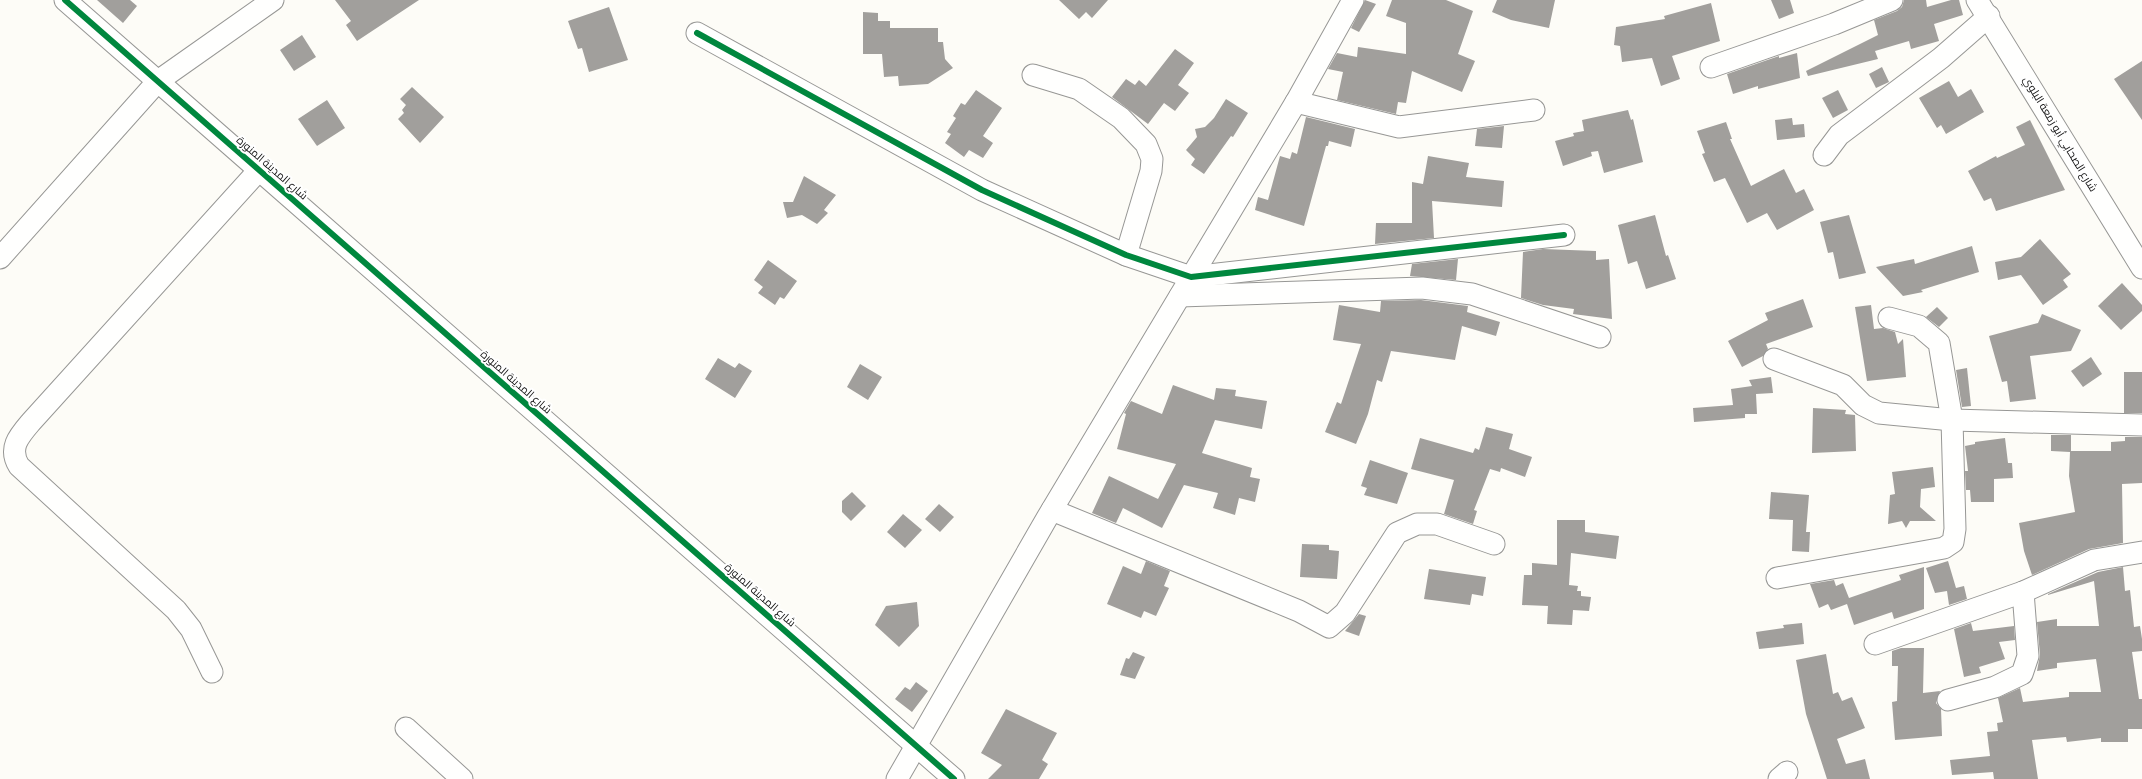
<svg xmlns="http://www.w3.org/2000/svg" width="2142" height="779" viewBox="0 0 2142 779" font-family="Bitter,Cairo,serif">
<style>
.building{fill:#a19f9c}
.lines{fill:none;stroke-linecap:round;stroke-linejoin:round}
.minor-casing{stroke:#979795;stroke-width:23}
.minor{stroke:#fffffe;stroke-width:21}
.cycleway-casing{stroke:#fff;stroke-width:8}
.cycleway{stroke:#00873e;stroke-width:6}
.labels{text-anchor:middle;dominant-baseline:central;stroke-width:4;stroke-linejoin:round;paint-order:stroke}
.street-label{font-size:11px;fill:#111;stroke:#fff}
</style>
<rect width="100%" height="100%" fill="#fdfcf7"/>
<g class="building">
<path d="M97 0H130L137 6 123 23Z"/>
<path d="M335 0H419L357 41 346 25 351 21Z"/>
<path d="M1059 0H1108L1092 18 1086 12 1079 19Z"/>
<path d="M1365 0 1376 4 1359 32 1351 28Z"/>
<path d="M1392 0H1446L1473 11 1458 54 1475 61 1462 92 1412 71 1406 103 1398 102 1396 114 1337 100 1343 72 1328 69 1337 53 1357 57 1358 47 1406 54V23L1386 16Z"/>
<path d="M1497 0H1555L1549 28 1511 20 1492 12Z"/>
<path d="M1771 0H1790L1794 13 1779 19Z"/>
<path d="M1904 0H1926L1927 7 1951 0H1959L1963 15 1934 24 1939 41 1911 49 1909 41 1875 51 1878 59 1808 76 1806 71 1878 35 1874 20 1897 11 1902 7Z"/>
<path d="M1711 3 1720 41 1672 56 1680 79 1661 86 1652 58 1622 62 1620 46 1614 45 1616 27 1665 19 1664 16Z"/>
<path d="M609 7 628 60 589 72 582 48 578 49 568 21Z"/>
<path d="M863 12 878 13V21H890V28H938V42H943L945 59 953 68 928 84 899 86 898 76 884 77 882 54H863Z"/>
<path d="M302 35 316 57 294 71 280 50Z"/>
<path d="M1175 49 1194 63 1178 85 1189 93 1175 111 1164 103 1148 124 1112 97 1126 79 1135 85 1139 80 1146 86Z"/>
<path d="M1797 53 1800 78 1758 89V86L1733 94 1727 74 1779 56V58Z"/>
<path d="M2142 61V120L2114 79Z"/>
<path d="M1882 67 1889 82 1876 88 1869 74Z"/>
<path d="M1949 81 1958 97 1971 89 1984 112 1946 134 1941 125 1937 128 1919 98Z"/>
<path d="M412 87 444 117 420 143 398 119 404 113 402 110 406 105 400 99Z"/>
<path d="M976 90 1002 108 983 136 993 143 983 158 969 150 964 157 945 143 951 134 947 132 956 118 953 116 961 103 965 105Z"/>
<path d="M1838 90 1848 110 1833 118 1822 98Z"/>
<path d="M1226 99 1248 113 1233 137 1231 136 1204 174 1191 165 1195 159 1186 150 1197 137 1195 129 1205 127 1214 118Z"/>
<path d="M327 100 345 128 317 146 298 119Z"/>
<path d="M1628 110 1631 120 1633 119 1643 162 1604 173 1598 151 1591 152 1592 156 1563 166 1555 141 1574 136 1573 133 1584 131 1582 120Z"/>
<path d="M1306 117 1355 129 1351 147 1329 141 1328 146H1326L1304 226 1255 210 1258 197 1268 200 1280 156 1290 159 1292 152 1297 154Z"/>
<path d="M1792 118 1793 125 1804 124 1805 137 1777 140 1775 120Z"/>
<path d="M2030 120 2065 190 1996 211 1991 198 1984 201 1968 171 1996 156 1997 158 2025 145 2016 127Z"/>
<path d="M1726 122 1732 139H1730L1751 186 1784 169 1796 193 1804 189 1814 210 1777 230 1767 213 1747 223 1725 178 1714 182 1702 154 1705 153 1697 131Z"/>
<path d="M1504 126 1502 148 1475 146 1477 129Z"/>
<path d="M1428 156 1469 163 1466 177 1504 181 1502 207 1432 201 1434 238 1375 244 1376 223H1412V182L1423 184Z"/>
<path d="M804 176 836 195 824 210 828 213 817 224 802 215 787 218 783 202H793Z"/>
<path d="M1655 215 1666 256 1668 255 1676 279 1646 289 1637 261 1628 264 1618 225Z"/>
<path d="M1849 215 1866 273 1839 279 1833 252 1828 253 1820 222Z"/>
<path d="M2040 239 2071 274 2063 280 2068 287 2043 305 2021 275 1998 280 1995 262 2021 257Z"/>
<path d="M1972 246 1979 272 1921 290 1923 292 1903 296 1876 267 1914 259 1915 264Z"/>
<path d="M1543 249 1596 251V260L1609 259 1612 319 1573 314 1574 309 1543 305 1521 298 1523 252Z"/>
<path d="M1458 259 1456 280 1410 276 1412 264Z"/>
<path d="M768 260 797 281 784 299 780 297 775 305 758 293 763 287 754 280Z"/>
<path d="M2122 283 2142 305V311L2121 330 2098 306Z"/>
<path d="M1803 299 1813 327 1766 344 1768 349 1763 356 1742 367 1728 341 1768 320 1765 313Z"/>
<path d="M1421 300 1468 306 1467 312 1500 322 1496 336 1462 326 1455 360 1391 351 1382 382 1377 380 1368 414 1356 444 1325 432 1337 402 1341 404 1361 344 1333 340 1339 305 1380 312 1381 301Z"/>
<path d="M1871 305 1874 329 1883 328 1895 332 1898 344 1903 339 1906 377 1867 381 1855 307Z"/>
<path d="M1937 307 1948 318 1939 327 1926 317Z"/>
<path d="M2042 314 2081 330 2071 351 2030 356 2036 399 2010 402 2007 381 2002 382 1989 336 2038 323Z"/>
<path d="M2091 357 2102 374 2083 387 2071 371Z"/>
<path d="M718 358 735 368 739 363 752 371 735 398 705 379Z"/>
<path d="M860 364 882 377 868 400 847 387Z"/>
<path d="M1967 368 1971 406 1962 407 1956 370Z"/>
<rect x="2124" y="372" width="18" height="41"/>
<path d="M1771 377 1773 393 1756 394 1757 414H1745V418L1694 422 1693 408 1733 405 1731 389 1752 386 1749 380Z"/>
<path d="M1173 385 1214 400 1216 388 1236 390 1235 396 1267 401 1262 429 1215 420 1202 453 1252 468 1250 477 1260 479 1255 502 1239 498 1235 515 1213 508 1218 493 1184 485 1162 528 1123 508 1116 523 1092 513 1109 476 1158 499 1176 464 1117 449 1126 414 1124 413 1131 401 1162 414Z"/>
<path d="M1813 408 1846 410 1845 414 1855 415 1856 451 1812 453Z"/>
<path d="M1486 427 1513 434 1509 449 1532 457 1525 477 1501 468 1500 472 1490 469 1474 510 1477 511 1473 524 1444 514 1454 480 1411 469 1420 438 1473 453 1475 448 1479 450Z"/>
<path d="M2051 435H2071V451H2111V442L2125 441V437H2142V483L2122 484 2123 543 2089 549 2032 575 2024 551 2019 523 2075 512 2069 476 2070 452 2051 451Z"/>
<path d="M2005 438 2008 463H2012L2013 478 1994 479V502H1971L1970 490H1966L1965 471H1968L1965 446 1975 444V442Z"/>
<path d="M1370 460 1408 473 1397 504 1364 495 1367 488 1361 486Z"/>
<path d="M1933 467 1935 487 1921 489 1920 507 1936 521H1910L1906 528 1902 521 1888 524 1890 495 1895 494 1892 472Z"/>
<path d="M852 492 866 506 851 521 842 512V501Z"/>
<path d="M1771 492 1809 495 1806 532H1810L1809 552 1792 551 1793 520 1769 519Z"/>
<path d="M939 504 954 517 940 532 925 519Z"/>
<path d="M903 514 922 530 905 548 887 532Z"/>
<path d="M1557 520H1585V532L1619 536 1616 559 1571 553 1569 585 1578 586 1577 591H1581V596L1591 597 1589 611 1573 610 1572 625 1547 624 1548 606 1522 605 1524 575H1532V563L1557 565Z"/>
<path d="M1302 544 1329 545V550L1339 551 1337 579 1300 577Z"/>
<path d="M1146 561 1170 571 1164 586 1169 588 1156 616 1144 611 1141 618 1107 604 1123 566 1141 574Z"/>
<path d="M1948 561 1956 588 1964 586 1967 599 1949 605 1947 591 1935 593 1926 568Z"/>
<path d="M1924 567V609L1894 619 1892 612 1854 625 1847 604 1831 610 1828 604 1819 608 1810 584 1834 580 1836 586 1843 583 1849 598 1901 580 1899 575Z"/>
<path d="M2123 567 2125 591 2130 590 2134 627 2140 626 2142 639V651L2132 652 2139 699H2142V729H2128V742H2101V738L2067 742 2066 737 2032 740 2038 779H1994L1993 772 1952 775 1950 760 1990 756 1987 732 1998 731 1997 723 2003 722 1998 698 2020 688 2023 702 2069 697V692H2101L2096 659 2057 663V668L2037 671 2040 655 2037 622 2057 619V626H2099L2094 581 2048 595V594L2098 572Z"/>
<path d="M1429 569 1486 577 1483 596 1472 594 1470 605 1424 599Z"/>
<path d="M917 602 919 626 899 647 875 625 886 606Z"/>
<path d="M1359 614 1366 616 1359 636 1345 631Z"/>
<path d="M1802 623 1804 644 1759 649 1756 632 1784 628 1783 625Z"/>
<path d="M1971 623 1973 631 2014 626 2015 640 1999 642 2005 659 1979 667 1981 673 1964 677 1954 629Z"/>
<path d="M1901 648H1924L1923 693 1940 691 1936 703 1941 709 1942 736 1895 740 1892 702 1897 701 1898 666H1892V651Z"/>
<path d="M1133 652 1145 657 1135 679 1120 675 1126 658 1129 659Z"/>
<path d="M1826 654 1833 694 1838 692 1842 701 1852 697 1865 728 1837 739 1846 764 1865 759 1870 779H1827L1806 714 1796 660Z"/>
<path d="M916 682 928 691 912 712 895 699 905 687 910 690Z"/>
<path d="M1006 709 1057 733 1042 760 1048 764 1039 779H988L1002 765 981 753Z"/>
</g>
<g class="lines">
<g class="minor-casing">
<g id="minor">
<path d="M65 0 954 779"/>
<path d="M1977 0 2142 268"/>
<path d="M697 33 982 190 1126 255 1191 277 1564 235"/>
<path d="M1711 67 1834 24 1892 0"/>
<path d="M1033 75 1079 89 1121 118 1146 144 1152 159 1151 171 1126 255"/>
<path d="M1296 102 1399 127 1534 110"/>
<path d="M1824 155 1839 135 1941 58 1989 16"/>
<path d="M0 258 158 81 273 0"/>
<path d="M1180 296 1422 288 1472 294 1600 337"/>
<path d="M1774 359 1843 385 1863 405 1879 413 1952 420 2142 425"/>
<path d="M1052 510 1299 611 1329 627 1345 613 1397 533 1417 524H1437L1494 544"/>
<path d="M1777 578 1944 548 1953 542 1955 529 1952 420 1939 343 1919 326 1889 318"/>
<path d="M1875 644 2023 592 2094 560 2142 552"/>
<path d="M212 672 191 629 176 610 19 466C8 448 19 436 31 422L259 170"/>
<path d="M1948 700 1995 687 2022 674 2028 656 2023 592"/>
<path d="M406 728 462 779"/>
<path d="M897 779 1047 518 1296 102 1353 0"/>
<path d="M1779 779 1787 772"/>
</g>
</g>
<use href="#minor" class="minor"/>
<g class="cycleway-casing">
<g id="cycleway">
<path d="M65 0 954 779"/>
<path d="M697 33 982 190 1126 255 1191 277 1564 235"/>
</g>
</g>
<use href="#cycleway" class="cycleway"/>
</g>
<g class="labels">
<g class="street-label">
<text transform="translate(2060 134) rotate(59)">شارع الصحابي أبو زمعة البلوي</text>
<text transform="translate(272 168) rotate(41)">شارع المدينة المنورة</text>
<text transform="translate(516 382) rotate(41)">شارع المدينة المنورة</text>
<text transform="translate(760 595) rotate(41)">شارع المدينة المنورة</text>
</g>
</g>
</svg>
